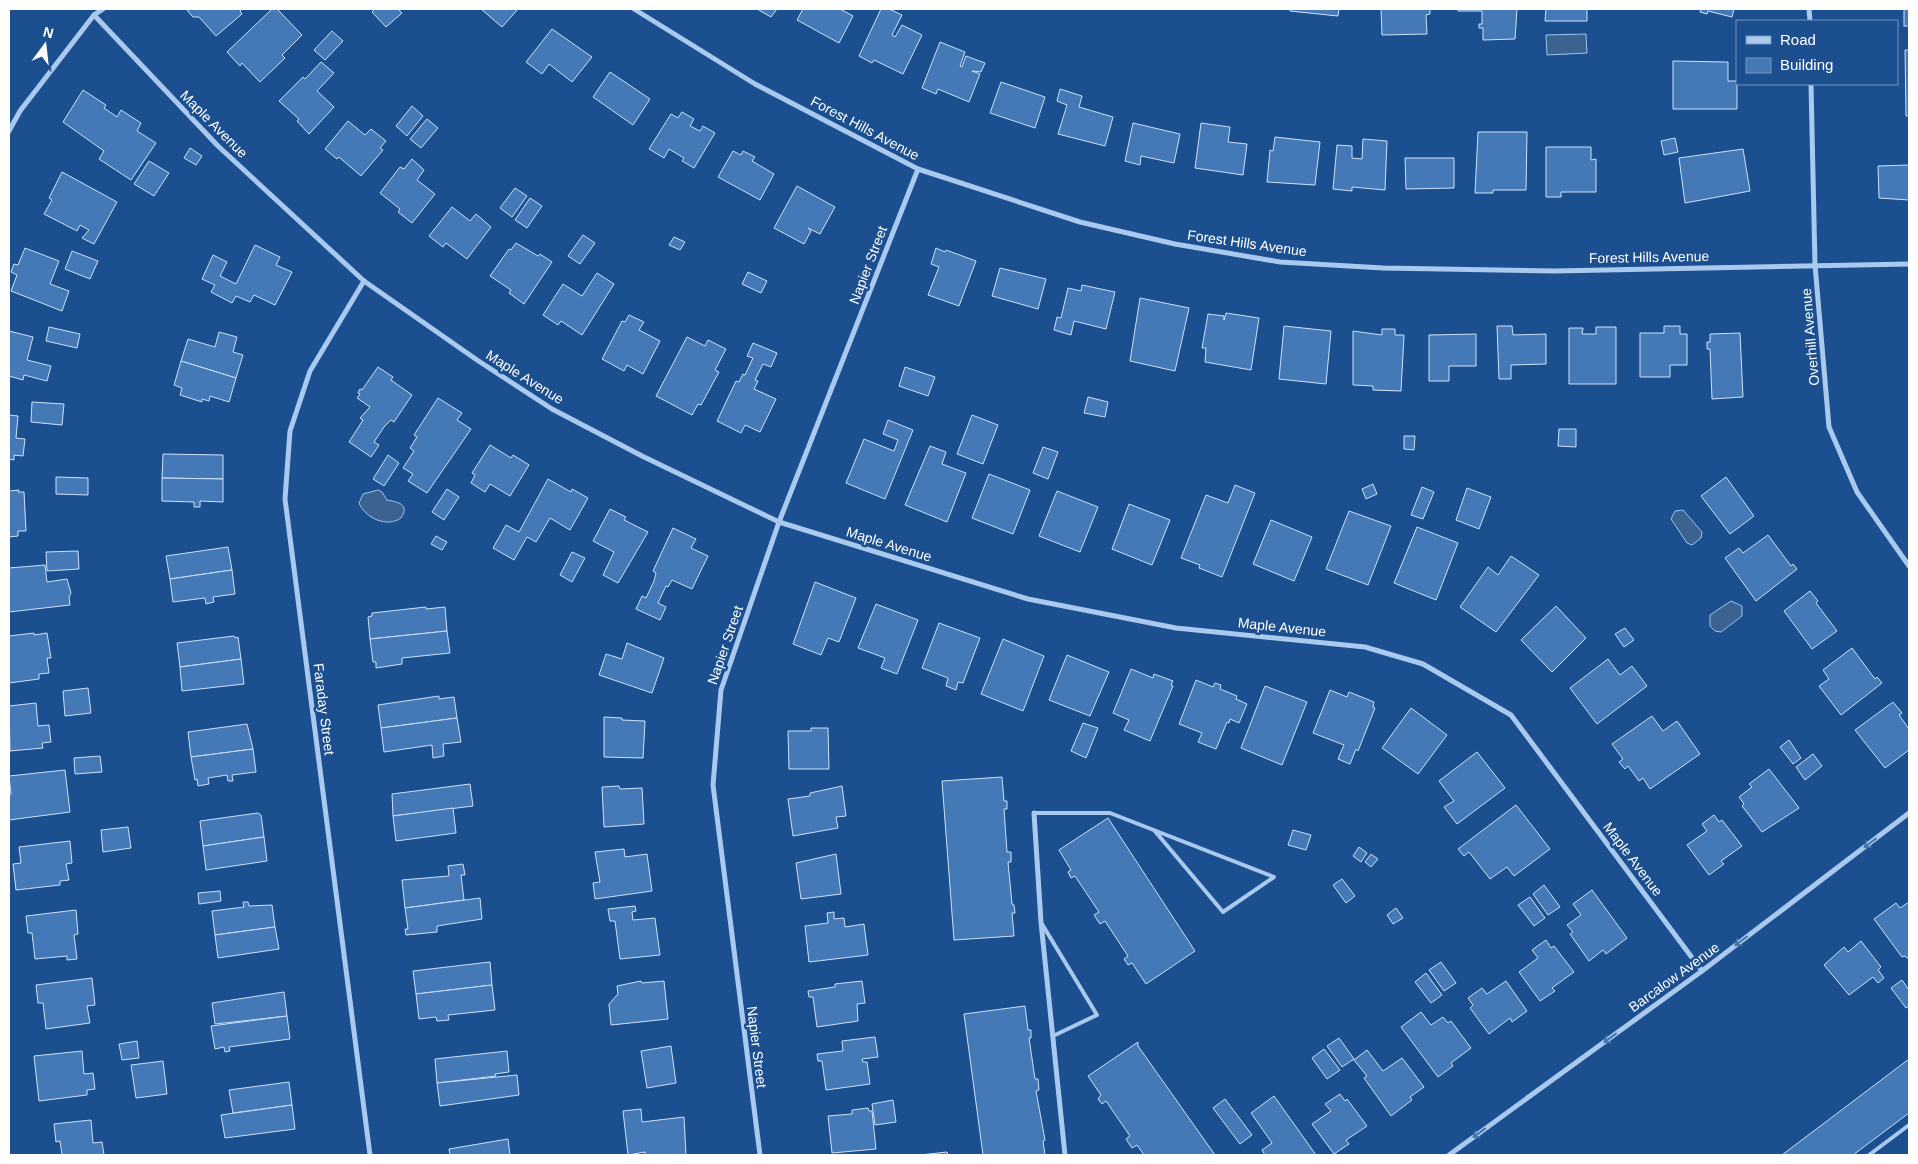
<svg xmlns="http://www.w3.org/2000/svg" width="1918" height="1164" viewBox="0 0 1918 1164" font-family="Helvetica,sans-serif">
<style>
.water{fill:#3c6290;stroke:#9cc4f0}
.building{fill:#4478b7;stroke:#cfe3fa}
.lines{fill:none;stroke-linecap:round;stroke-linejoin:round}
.service{stroke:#a9c9ee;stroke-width:4}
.minor{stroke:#a9c9ee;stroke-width:5}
.oneway{stroke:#4674ac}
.labels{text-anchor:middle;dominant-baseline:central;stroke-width:5;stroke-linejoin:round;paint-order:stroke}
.street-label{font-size:14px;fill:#fff;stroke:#1b4f8f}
</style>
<rect width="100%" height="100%" fill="#1b4f8f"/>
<g class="water">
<path d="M1586 34 1587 53 1547 55 1546 35Z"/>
<path d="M378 490 382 492 387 500C398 502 410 504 401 518 387 528 365 518 359 503L363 494Z"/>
<path d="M1683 510 1702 532 1701 538 1692 545 1687 543 1671 519 1675 511Z"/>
<path d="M1731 601 1742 606V616L1721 632 1715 631 1710 626V615Z"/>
</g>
<g class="building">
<path d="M186 9H242L240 11 242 14 216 36 199 17H193Z"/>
<path d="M272 9H277L302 35 282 55 285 58 260 82 242 63 240 66 227 52Z"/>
<path d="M375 9H398L402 13 386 27 372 12Z"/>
<path d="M481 9H518L502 27Z"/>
<path d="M757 9H777L771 17Z"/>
<path d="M803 9H840L853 16 839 43 797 20Z"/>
<path d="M881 9H889L902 15 892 35 895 37 902 25 922 35 903 74 874 60 872 63 859 56Z"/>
<path d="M1290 9H1339L1338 16 1290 11Z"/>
<path d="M1381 9H1430V14L1426 15 1427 34 1382 35Z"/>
<path d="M1458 9H1517L1515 39 1483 40V28H1479V24H1482V11H1458Z"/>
<path d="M1546 9H1587V21H1545Z"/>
<path d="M1701 9H1700H1734L1732 17 1708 11 1707 14 1700 12Z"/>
<rect x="1904" y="9" width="5" height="17"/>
<path d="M552 29 592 57 572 82 549 64 542 74 526 62Z"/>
<path d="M332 31 343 41 325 60 314 50Z"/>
<path d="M940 42 965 52 960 66 962 67 966 56 985 63 981 72 972 71 980 74 969 102 938 89 936 94 922 88Z"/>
<path d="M1905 50H1909V116H1906Z"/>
<path d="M1673 61 1728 62V81H1737V109H1673Z"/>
<path d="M321 62 334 73 317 91 334 107 309 134 297 121 299 119 279 101 303 77 305 79Z"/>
<path d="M610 72 650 99 633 125 593 97Z"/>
<path d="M1001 82 1045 97 1035 128 990 113Z"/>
<path d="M1060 89 1082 96 1079 107 1113 117 1105 146 1058 134 1067 105 1057 101Z"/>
<path d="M83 90 106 105 104 108 117 117 121 110 141 123 137 131 156 143 131 180 99 159 104 151 63 122Z"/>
<path d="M412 106 423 116 407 136 396 126Z"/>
<path d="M682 112 694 119 690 126 700 131 703 126 715 133 694 168 682 161 684 158 669 149 664 158 649 149 671 114 678 118Z"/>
<path d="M427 119 438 128 421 148 410 139Z"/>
<path d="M348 121 365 135 371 129 386 141 380 148 383 150 361 176 339 157 337 159 325 149Z"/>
<path d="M1133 123 1180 134 1174 163 1141 156 1140 165 1125 161Z"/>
<path d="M1201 123 1230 127 1228 142 1247 144 1243 175 1195 168Z"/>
<path d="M1478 132H1527L1526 190H1493V193H1475Z"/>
<path d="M1275 137 1320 142 1315 185 1267 182 1270 150 1273 151Z"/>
<path d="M1675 138 1678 152 1664 155 1661 141Z"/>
<path d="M1363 139 1387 141 1385 190 1352 187V191L1333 189 1337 145 1352 146V158L1362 159Z"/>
<path d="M1546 147H1591V160L1596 159V192H1561V197H1546Z"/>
<path d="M190 148 202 156 196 165 184 158Z"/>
<path d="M1743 149 1750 191 1685 203 1679 158Z"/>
<path d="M733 151 741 155 743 151 755 157 752 161 774 174 760 200 718 177Z"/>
<path d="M1405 158H1454V188L1406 189Z"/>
<path d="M412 159 424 170 417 180 435 194 412 223 398 212 400 209 380 193 400 167 404 169Z"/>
<path d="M149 161 169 173 154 196 134 184Z"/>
<path d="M1909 165V200L1879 198 1878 166Z"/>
<path d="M62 172 117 202 94 244 82 238 89 230 80 225 77 231 44 214 52 200 49 198Z"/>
<path d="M797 186 835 207 820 234 808 228 811 231 804 244 774 228Z"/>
<path d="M515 188 527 196 512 217 500 208Z"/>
<path d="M530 198 542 206 527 228 515 220Z"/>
<path d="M452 207 470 221 476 214 491 227 467 259 446 243 443 247 429 236Z"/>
<path d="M583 235 595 243 580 264 568 256Z"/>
<path d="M674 237 685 242 680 250 669 245Z"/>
<path d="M516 243 538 256 540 254 552 262 524 304 509 293 511 290 490 276 509 249 511 250Z"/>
<path d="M255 245 280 257 276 265 292 272 275 305 254 295 250 302 236 296 232 303 211 292 215 285 202 279 213 255 227 262 220 276 236 284Z"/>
<path d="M25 248 59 261 50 284 69 291 62 311 11 291 17 275 11 272 14 264 18 265Z"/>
<path d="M936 248 945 252 946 250 976 261 959 306 928 295 939 267 931 264Z"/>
<path d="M72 251 98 261 90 279 65 269Z"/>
<path d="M1000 268 1046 279 1038 309 992 296Z"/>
<path d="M748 272 767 281 761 293 742 284Z"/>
<path d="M597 273 614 284 582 335 561 321 558 325 543 315 563 284 582 296Z"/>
<path d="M1082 285 1115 292 1106 329 1074 321 1071 335 1054 330 1057 317 1061 318 1068 288 1081 291Z"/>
<path d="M1140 298 1189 308 1175 371 1130 361Z"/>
<path d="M1226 313 1259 318 1251 370 1205 362 1206 348H1202L1208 314 1224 316V320Z"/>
<path d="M629 315 644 322 639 330 660 341 643 374 627 365 624 371 602 359 622 321 625 322Z"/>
<path d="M1284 326 1331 331 1326 384 1279 379Z"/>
<path d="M1497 326H1512L1513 335 1546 334V364L1511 365V379H1499Z"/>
<path d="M1664 326H1680V334H1687V365H1670V377H1640V333H1664Z"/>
<path d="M49 327 80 334 77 348 46 341Z"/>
<path d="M1596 327H1616V384H1569V328H1583L1582 334H1596Z"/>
<path d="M1382 329H1395V335H1404L1401 391 1373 390V386L1353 385V331L1382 335Z"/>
<path d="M9 331 33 337 27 360 51 366 47 381 24 375 23 380 9 376Z"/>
<path d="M219 332 237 337 233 352 243 355 236 378 181 361 188 339 215 347Z"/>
<path d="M1740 333 1743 397 1712 399 1710 349H1707V342H1710V334Z"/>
<path d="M1476 334V366H1449V381H1429V335Z"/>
<path d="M687 337 705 346 708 340 726 349 715 370 719 372 701 405 698 404 692 415 656 396Z"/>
<path d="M753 343 777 353 771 367 763 364 755 380 758 381 754 389 776 399 760 432 745 425 741 433 717 421 736 381 739 382 743 374 745 375 753 358 747 356Z"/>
<path d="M181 361 236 378 229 402 210 396 209 401 202 399V402L180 395 182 388 174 385Z"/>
<path d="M378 367 393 377 391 380 412 395 394 422 391 420 384 427 374 442 379 445 371 457 349 442 363 420 360 418 370 407 357 398 360 394 358 393 360 389 362 390Z"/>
<path d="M905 367 935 377 928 396 899 386Z"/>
<path d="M1088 397 1108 402 1105 417 1084 413Z"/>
<path d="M438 398 462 413 457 420 471 429 427 493 408 481 413 474 403 468 414 451 410 448 417 437 414 435Z"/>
<path d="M32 402 64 404 62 425 31 422Z"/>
<path d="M9 415 18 416 16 438 25 439 23 456 14 455V460L9 459Z"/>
<path d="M972 415 998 425 983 464 957 454Z"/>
<path d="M888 420 913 430 885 499 846 483 864 439 894 451 898 440 883 434Z"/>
<path d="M1559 429H1576V447L1558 446Z"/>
<path d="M1404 436H1415L1414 450 1404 449Z"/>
<path d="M490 445 511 458 513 455 529 465 510 496 490 484 485 492 471 483 475 475 472 473Z"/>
<path d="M930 446 946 452 942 464 966 473 947 522 905 505Z"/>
<path d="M1043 447 1058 452 1048 479 1033 473Z"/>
<path d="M163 454 223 455V479L162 478Z"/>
<path d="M388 455 399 463 384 486 373 479Z"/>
<path d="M989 474 1030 490 1013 534 972 518Z"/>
<path d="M56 477 88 478V495L56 494Z"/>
<path d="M1726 477 1754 516 1730 534 1701 496Z"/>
<path d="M162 478 223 479V502L200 501V507H194V502L162 501Z"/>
<path d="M548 479 571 492 572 489 588 498 570 530 550 518 536 542 527 537 514 560 493 548 506 525 519 532Z"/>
<path d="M1373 484 1377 494 1366 499 1362 489Z"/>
<path d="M1235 485 1255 493 1222 577 1199 568 1200 565 1181 558 1206 495 1228 503Z"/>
<path d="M1422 487 1434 492 1423 519 1411 515Z"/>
<path d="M1467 488 1491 497 1479 529 1456 520Z"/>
<path d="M447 489 459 497 444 520 432 512Z"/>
<path d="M19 490 18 492H24L26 531H18V536L9 537V491Z"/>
<path d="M1057 491 1098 507 1080 552 1039 536Z"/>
<path d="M1129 504 1170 520 1152 565 1112 549Z"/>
<path d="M610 509 626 517 624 520 648 532 618 583 603 575 614 552 593 541Z"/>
<path d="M1349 511 1391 526 1368 585 1326 569Z"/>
<path d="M1271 520 1312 537 1294 581 1253 564Z"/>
<path d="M1417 527 1458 543 1436 600 1394 583Z"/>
<path d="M673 528 696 539 691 548 708 556 692 589 672 580 668 587 666 586 658 603 666 607 660 620 636 609 642 596 646 598 654 581 656 573 653 571Z"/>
<path d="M1768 535 1791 566 1793 564 1797 569 1756 601 1725 558 1739 548 1743 553Z"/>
<path d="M436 536 447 542 442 550 431 544Z"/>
<path d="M228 547 232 570 170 579 166 556Z"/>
<path d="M78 551 79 569 47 571 46 552Z"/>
<path d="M572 552 585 558 572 582 560 575Z"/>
<path d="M1511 556 1539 575 1496 632 1460 607 1488 567 1498 575Z"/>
<path d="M45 565 47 582 67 579 71 593 69 597 70 605 9 612V568Z"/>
<path d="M232 570 235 594 213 597 214 602 206 604 205 598 173 602 170 579Z"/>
<path d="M815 582 856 598 839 642 828 638 821 655 793 644Z"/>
<path d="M1810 591 1818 601 1816 603 1837 631 1812 649 1784 611Z"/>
<path d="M876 604 918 620 897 674 881 668 885 658 858 648Z"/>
<path d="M1556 606 1586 638 1552 672 1521 640Z"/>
<path d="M426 607V609L445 607 447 631 370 639 368 617 372 616V613Z"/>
<path d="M939 623 980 638 963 683 958 682 956 690 946 686 948 678 922 668Z"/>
<path d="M1625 628 1634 640 1624 647 1615 634Z"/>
<path d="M447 631 450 653 402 658V664L376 668V662H373L370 639Z"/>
<path d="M34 633V635L47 633 51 658H47L49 673 39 674V679L9 683V636Z"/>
<path d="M234 636 235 638 238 637 241 659 180 667 177 643Z"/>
<path d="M1003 639 1044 656 1023 711 981 694Z"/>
<path d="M627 643 664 658 652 693 599 675 606 654 622 659Z"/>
<path d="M1852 648 1875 679 1877 677 1882 683 1841 715 1819 686 1829 679 1823 670Z"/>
<path d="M1067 655 1109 672 1090 716 1049 700Z"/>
<path d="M241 659 244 684 182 691 180 667Z"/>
<path d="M1608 659 1620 675 1632 666 1647 686 1597 724 1570 688Z"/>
<path d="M1131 669 1153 678 1154 674 1173 681 1171 685 1173 686 1150 741 1124 730 1129 720 1113 713Z"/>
<path d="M1196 680 1213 687 1215 683 1221 685 1220 689 1237 696 1236 699 1247 704 1239 723 1230 719 1229 723 1227 722 1216 749 1198 742 1202 733 1179 724Z"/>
<path d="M1265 686 1307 702 1282 765 1241 748Z"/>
<path d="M88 688 91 713 65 716 63 691Z"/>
<path d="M1330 690 1347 697 1349 692 1374 702 1373 707 1375 708 1358 751 1356 749 1350 764 1338 759 1344 745 1313 733Z"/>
<path d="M439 696V699L454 697 457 718 381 728 378 705Z"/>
<path d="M1893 702 1902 713 1899 715 1909 729V750L1885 768 1855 730Z"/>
<path d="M36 703 38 726 49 725 51 742 42 743 43 748 10 751 9 706Z"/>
<path d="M1411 708 1447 735 1418 774 1382 748Z"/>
<path d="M1652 716 1663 731 1677 721 1700 754 1650 789 1643 778 1639 781 1628 766 1625 769 1619 762 1623 759 1612 744Z"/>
<path d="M604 717 622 718V720L645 721 643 758 604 757Z"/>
<path d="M457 718 461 742 443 744 444 756 433 758 432 745 384 752 381 728Z"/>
<path d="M1083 723 1098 728 1086 758 1071 751Z"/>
<path d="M247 724 253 749 191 757 188 732Z"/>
<path d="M811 728H828L829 769H789L788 731H811Z"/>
<path d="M1789 740 1801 758 1793 764 1780 747Z"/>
<path d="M253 749 256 772 232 775 233 781H228L227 775 208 778 209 784 198 786 197 779 195 780 191 757Z"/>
<path d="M1477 752 1505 788 1457 824 1444 807 1454 801 1439 781Z"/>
<path d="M1813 754 1822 766 1805 780 1796 767Z"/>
<path d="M100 756 102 772 75 774 74 758Z"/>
<path d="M1769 769 1799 808 1762 832 1742 806 1744 804 1739 797 1752 787 1749 784Z"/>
<path d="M65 770 70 812 9 820V794H11L9 776Z"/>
<path d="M1002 777 1004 801H1007V809H1004L1007 852H1011V862H1008L1012 904 1014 905 1015 913H1012L1014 936 954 940 942 781Z"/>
<path d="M470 784 473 806 393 816 392 794Z"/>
<path d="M619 786 620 789 642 788 644 824 604 827 602 787Z"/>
<path d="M842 786 846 816 836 817 838 828 793 836 788 799 810 796V793Z"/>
<path d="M1516 805 1550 849 1514 876 1507 867 1490 879 1469 852 1464 856 1458 849Z"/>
<path d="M453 808 456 833 396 841 393 816Z"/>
<path d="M258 813 261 815 264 837 203 846 200 821Z"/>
<path d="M1714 815 1719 822 1722 820 1742 846 1721 861 1724 864 1709 875 1687 845 1707 831 1702 824Z"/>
<path d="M1108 818 1195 951 1146 984 1132 963 1128 965 1124 959 1128 956 1105 921 1100 924 1094 915 1099 912 1075 876 1071 878 1068 872 1071 870 1059 850Z"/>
<path d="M128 827 131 848 103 852 101 830Z"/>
<path d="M1293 830 1311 835 1306 850 1288 845Z"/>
<path d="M264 837 267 861 206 870 203 846Z"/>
<path d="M70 841 72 863 66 864 69 880 60 881V885L16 890 13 864 21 863 19 847Z"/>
<path d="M1359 847 1367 853 1361 862 1353 856Z"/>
<path d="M624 849 625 857 647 854 652 891 595 899 593 883 600 882 595 852Z"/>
<path d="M836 854 841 894 801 899 796 863Z"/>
<path d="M1371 854 1378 859 1371 867 1365 862Z"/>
<path d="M463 864 465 875H461L464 900 405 908 402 880 449 876 448 866Z"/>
<path d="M1342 879 1355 896 1346 903 1333 885Z"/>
<path d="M1544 885 1560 907 1548 915 1533 894Z"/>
<path d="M1592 890 1627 938 1606 954 1603 950 1589 961 1570 934 1573 932 1567 925 1581 915 1573 904Z"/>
<path d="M220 891 221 901 199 904 198 893Z"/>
<path d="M1530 897 1545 918 1534 926 1518 905Z"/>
<path d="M480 898 482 919 437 926V932L406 935 405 929H408L405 908Z"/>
<path d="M243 902H248L249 906 272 905 275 927 215 935 212 911 244 907Z"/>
<path d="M1909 902V957L1907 958 1905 956 1902 957 1874 919 1896 903 1900 908Z"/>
<path d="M635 906 636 911 632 912 633 920 655 918 660 955 620 959 615 921H610L608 909Z"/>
<path d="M1396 908 1403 918 1393 924 1387 915Z"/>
<path d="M76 910 78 934 74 935 77 959 67 960V956L35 959 32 933H28L26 916Z"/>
<path d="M834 912V919L844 918 845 927 864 924 868 955 809 962 805 926 828 923 827 913Z"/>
<path d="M275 927 279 949 218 958 215 935Z"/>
<path d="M1546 940 1551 948 1554 946 1574 972 1552 988 1555 991 1540 1001 1519 972 1538 958 1532 950Z"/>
<path d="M1861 941 1881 967 1878 970 1884 978 1878 983 1873 977 1849 995 1824 965 1844 947 1848 952Z"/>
<path d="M490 962 492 985 416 994 413 971Z"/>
<path d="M1441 962 1456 983 1444 991 1429 970Z"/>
<path d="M1426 973 1442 995 1431 1003 1415 982Z"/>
<path d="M92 978 95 1005 87 1006 90 1023 46 1029 43 1003H38L36 985Z"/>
<path d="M1902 980 1909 990V1006L1906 1008 1891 988Z"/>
<path d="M641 981 642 983 664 981 668 1019 611 1025 609 1004 618 994 617 986Z"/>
<path d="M862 981 865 1003 857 1004 858 1021 817 1027 813 997H809L808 991 835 987V984Z"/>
<path d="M1506 981 1527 1011 1512 1022 1510 1018 1489 1034 1470 1008 1473 1005 1468 998 1482 988 1487 994Z"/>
<path d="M492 985 495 1010 448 1015 449 1020 437 1021 436 1017 419 1019 416 994Z"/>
<path d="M284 992 287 1016 215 1024 212 1003Z"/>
<path d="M1025 1006 1028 1030H1031V1038H1029L1035 1079H1038L1039 1090 1036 1091 1045 1140 1043 1141 1045 1155H983L964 1014Z"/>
<path d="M1421 1012 1431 1025 1443 1017 1448 1023 1451 1021 1471 1048 1451 1063 1453 1066 1438 1077 1401 1027Z"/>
<path d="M287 1016 290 1039 229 1047 230 1051 225 1052 224 1047 215 1049 211 1026Z"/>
<path d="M875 1037 878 1057 862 1059 863 1062H867L870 1084 826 1090 822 1061H818L817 1054 843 1051 842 1041Z"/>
<path d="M1339 1038 1354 1059 1342 1067 1327 1046Z"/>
<path d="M137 1041 139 1058 122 1060 119 1044Z"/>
<path d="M1138 1042V1046L1215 1155H1144L1137 1145 1132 1148 1126 1139 1130 1136 1106 1101 1102 1104 1098 1099 1101 1095 1088 1076Z"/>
<path d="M671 1046 676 1083 647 1088 641 1051Z"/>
<path d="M1324 1049 1340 1070 1327 1079 1312 1058Z"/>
<path d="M1367 1050 1383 1071 1402 1058 1424 1087 1410 1097 1412 1100 1391 1116 1364 1078 1367 1076 1354 1060Z"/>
<path d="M82 1051 84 1074 93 1073 95 1089 87 1090V1095L39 1101 34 1056Z"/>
<path d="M507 1051 509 1072 495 1074 496 1076 437 1083 435 1059Z"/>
<path d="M1909 1059V1113L1853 1155H1782Z"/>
<path d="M163 1061 167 1094 136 1098 131 1065Z"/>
<path d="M517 1075 519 1095 440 1106 437 1083Z"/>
<path d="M289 1082 292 1105 233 1113 229 1090Z"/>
<path d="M1340 1094 1345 1101 1347 1099 1367 1126 1346 1140 1349 1144 1334 1154 1312 1124 1331 1111 1325 1104Z"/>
<path d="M1274 1096 1316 1155H1265L1262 1150 1272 1143 1251 1113Z"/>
<path d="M1225 1099 1252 1135 1240 1144 1213 1108Z"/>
<path d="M893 1100 896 1122 875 1125 872 1104Z"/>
<path d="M292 1105 295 1129 225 1138 221 1115Z"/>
<path d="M868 1108 869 1111H872L876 1149 832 1153 828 1116 852 1114V1110Z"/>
<path d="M641 1109 642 1122 684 1117 686 1155H645V1152L628 1155 623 1111Z"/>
<path d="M91 1120 93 1143 102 1142 104 1155H62L60 1141 56 1142 54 1124Z"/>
<path d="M508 1139 510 1155H450L449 1149Z"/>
<path d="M947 1152 948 1155H920Z"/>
</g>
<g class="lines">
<g class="service">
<path d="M1034 813H1110L1274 877 1223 912 1154 830"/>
<path d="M1042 924 1097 1015 1053 1036"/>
<path d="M1869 1155 1909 1125"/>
</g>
<g class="minor">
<path d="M634 9 755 84 918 169 1080 222 1175 244 1280 262 1383 268 1555 271 1909 264"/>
<path d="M1809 9 1810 21"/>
<path d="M94 15 218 146 364 281 477 360 552 409 642 456 779 522 1028 599 1176 628 1365 647 1423 664 1511 715 1702 971"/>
<path d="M1811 84 1815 265 1829 427 1857 492 1909 566"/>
<path d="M9 131 20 111 94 15 103 9"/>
<path d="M364 281 310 371 290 431 285 499 370 1155"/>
<path d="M1034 813 1041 922 1065 1155"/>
<path d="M760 1155 713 785 721 690 779 522 918 169"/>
<path d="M1449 1155 1702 971 1909 813"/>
</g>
</g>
<defs><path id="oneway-shaft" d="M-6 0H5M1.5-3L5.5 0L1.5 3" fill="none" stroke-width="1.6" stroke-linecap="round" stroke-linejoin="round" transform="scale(1.25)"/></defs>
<g class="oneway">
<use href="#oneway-shaft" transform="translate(1870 843) rotate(143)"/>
<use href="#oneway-shaft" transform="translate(1741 941) rotate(143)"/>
<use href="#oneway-shaft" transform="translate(1610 1038) rotate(144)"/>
<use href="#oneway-shaft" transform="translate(1479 1133) rotate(144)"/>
</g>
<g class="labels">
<g class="street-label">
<text transform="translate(214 124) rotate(45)">Maple Avenue</text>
<text transform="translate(865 128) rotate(28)">Forest Hills Avenue</text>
<text transform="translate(1247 243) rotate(8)">Forest Hills Avenue</text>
<text transform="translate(1649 257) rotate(-1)">Forest Hills Avenue</text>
<text transform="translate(868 265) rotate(-69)">Napier Street</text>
<text transform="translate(1810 337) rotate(-95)">Overhill Avenue</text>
<text transform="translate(525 377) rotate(32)">Maple Avenue</text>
<text transform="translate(889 544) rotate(17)">Maple Avenue</text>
<text transform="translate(1282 627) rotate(6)">Maple Avenue</text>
<text transform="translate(725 645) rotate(-71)">Napier Street</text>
<text transform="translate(324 709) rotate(83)">Faraday Street</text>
<text transform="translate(1633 859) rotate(53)">Maple Avenue</text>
<text transform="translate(1674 977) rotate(-36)">Barcalow Avenue</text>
<text transform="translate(757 1047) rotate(83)">Napier Street</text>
</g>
</g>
<rect width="1918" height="1164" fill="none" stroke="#ffffff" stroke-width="20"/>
<rect x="1736" y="20" width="162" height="65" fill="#1b4f8f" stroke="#7695bc"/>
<rect x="1746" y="36" width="25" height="8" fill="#a9c9ee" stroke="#7695bc"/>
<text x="1780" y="45" font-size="15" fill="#ffffff">Road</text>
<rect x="1746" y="58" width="25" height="15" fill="#4478b7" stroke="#7695bc"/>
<text x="1780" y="70" font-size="15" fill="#ffffff">Building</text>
<g transform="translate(45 45) rotate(15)" stroke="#1b4f8f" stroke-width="4" paint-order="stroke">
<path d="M0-4L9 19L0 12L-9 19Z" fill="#ffffff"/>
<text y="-8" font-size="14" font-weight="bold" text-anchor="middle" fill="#ffffff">N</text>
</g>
</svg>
